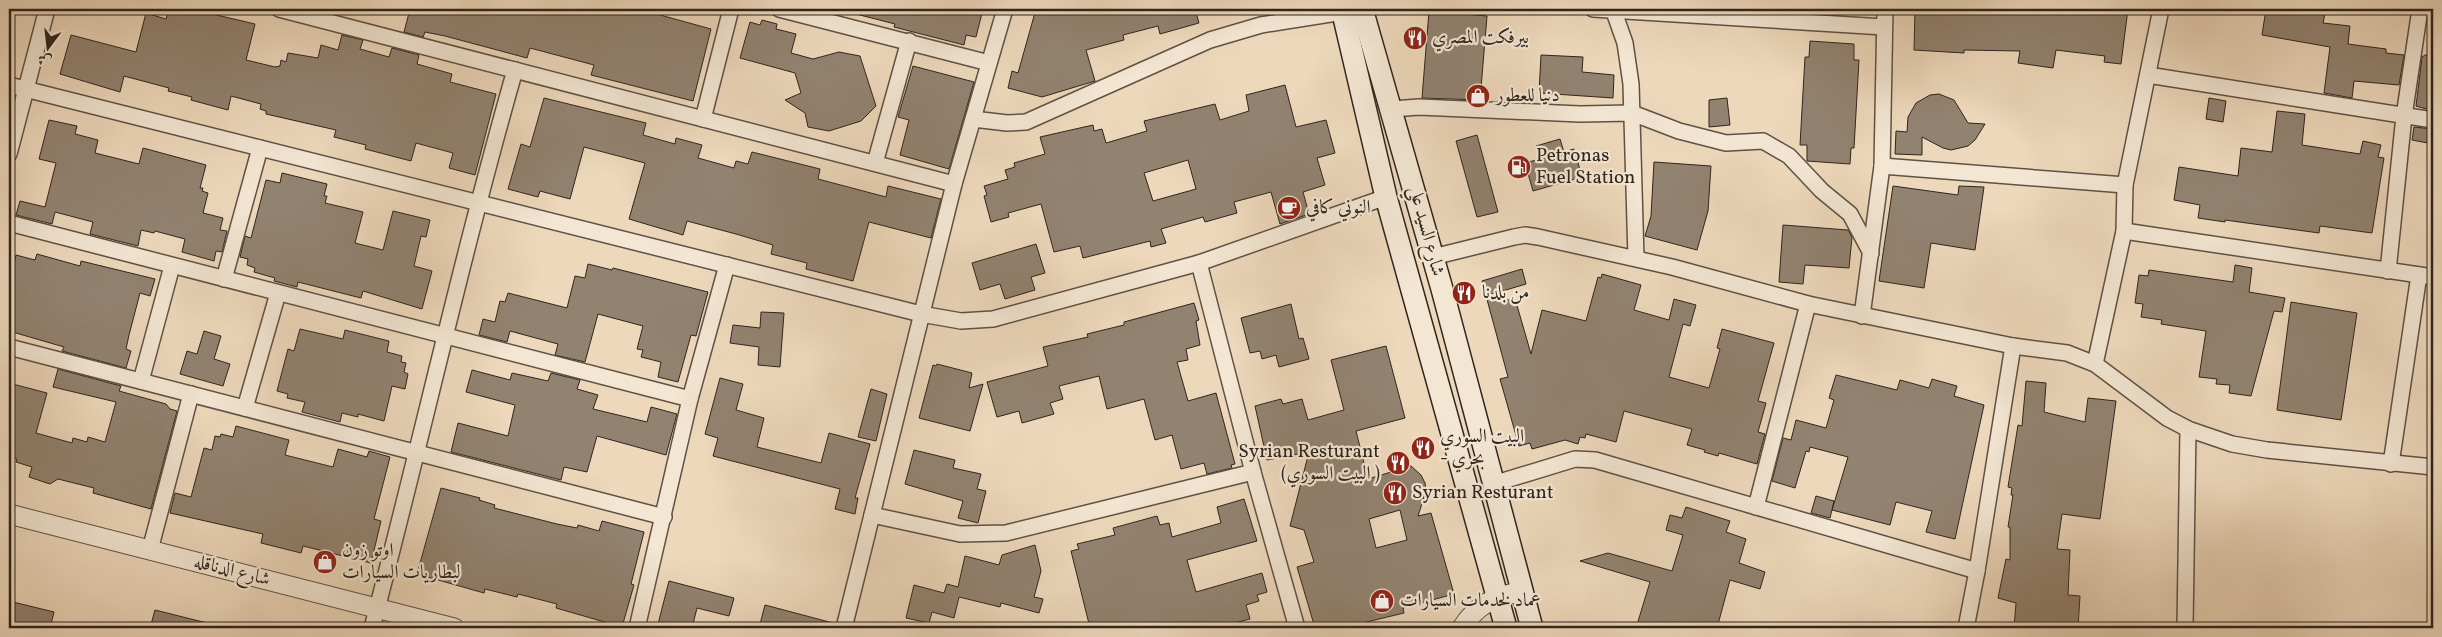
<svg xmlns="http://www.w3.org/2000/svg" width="2442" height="637" viewBox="0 0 2442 637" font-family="Vollkorn,Amiri,serif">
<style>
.building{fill:#928270;stroke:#2f241e;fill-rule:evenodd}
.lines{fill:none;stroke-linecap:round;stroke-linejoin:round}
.minor-casing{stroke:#5e5145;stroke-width:18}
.tertiary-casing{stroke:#5e5145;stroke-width:21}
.secondary-casing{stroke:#2f241e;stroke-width:24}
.minor{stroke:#f3e6d3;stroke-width:15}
.tertiary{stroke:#f3e6d3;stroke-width:19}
.secondary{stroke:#f3e6d3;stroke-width:21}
.labels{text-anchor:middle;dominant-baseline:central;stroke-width:4.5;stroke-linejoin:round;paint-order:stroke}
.poi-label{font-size:19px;fill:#2f241e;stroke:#f3e6d3;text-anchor:start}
.street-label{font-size:19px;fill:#2f241e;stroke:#f3e6d3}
</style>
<rect width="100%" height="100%" fill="#edd8bb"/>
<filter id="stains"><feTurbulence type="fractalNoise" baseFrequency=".004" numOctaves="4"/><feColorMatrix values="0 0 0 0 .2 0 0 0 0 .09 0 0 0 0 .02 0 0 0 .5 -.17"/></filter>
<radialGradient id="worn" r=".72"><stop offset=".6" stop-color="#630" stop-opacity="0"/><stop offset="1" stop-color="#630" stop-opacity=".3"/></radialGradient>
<g class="building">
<path d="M169 9H191L255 24 246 60 275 67 280 66 281 60 286 62 288 53 318 58 321 45 338 50 342 35 363 40 360 49 389 57 392 48 419 55 417 64 452 74 450 82 496 94 475 175 449 168 453 153 416 143 411 161 365 149 366 145 334 137 336 130 266 114V111L260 109 261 104 231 96 228 110 191 100 192 97 168 91 169 88 124 76 120 92 60 74 71 35 136 52 146 13 166 19Z"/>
<path d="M410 9H655L653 13 711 29 693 101 591 75 594 65 530 48 527 58 445 36 425 32 423 37 404 32Z"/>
<path d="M856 9H983L976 37 966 35 964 45 894 27 895 24 856 14Z"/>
<path d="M1036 9H1195L1199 23 1160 34 1158 26 1123 35 1124 40 1086 50 1095 81 1042 97 1008 88 1012 71 1018 73Z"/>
<path d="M1915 9H2128L2121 64 2104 62 2105 56 2056 50 2053 68 2018 63 2020 51 1964 50V53L1914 50Z"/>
<path d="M2266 9H2326L2323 23 2350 26 2348 44 2386 49V53L2404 55 2399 85 2354 81 2352 98 2324 93 2330 47 2262 35Z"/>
<path d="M1429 11 1487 16 1480 100 1422 98Z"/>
<path d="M762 20 777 24 776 29 796 34 791 53 813 59 839 52 860 56 876 106 861 121 829 131 808 127 805 113 785 100 801 93 795 73 740 58 750 22 760 25Z"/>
<path d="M1810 41 1854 44V60H1859L1854 148H1851L1850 164 1807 161V145H1800L1805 57H1809Z"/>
<path d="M1541 55 1583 57 1582 72 1614 75 1613 98 1539 93Z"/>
<path d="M2425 55 2433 56V111L2416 106 2422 57Z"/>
<path d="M913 66 974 82 949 169 900 155 909 120 898 117Z"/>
<path d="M1285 85 1296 127 1326 120 1335 153 1317 158 1325 185 1303 192 1309 214 1280 224 1271 192 1234 202 1237 213 1205 222 1203 217 1161 229 1166 243 1151 247 1150 241 1083 258 1080 246 1054 252 1041 204 1008 213 1009 217 991 222 984 196 987 195 984 186 1008 179 1005 170 1015 167 1014 163 1045 154 1040 137 1093 125 1094 131 1102 129 1106 143 1147 131 1144 121 1215 104 1220 120 1249 111 1246 95ZM1188 160 1196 189 1153 201 1144 173Z"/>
<path d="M1939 94 1954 100 1968 123 1985 124 1975 140 1968 146 1951 150 1943 148 1922 137V155L1895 154 1896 131 1907 132 1908 117 1916 103 1930 95Z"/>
<path d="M544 98 646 123 643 135 675 144 676 138 702 145 698 158 734 168 736 161 748 164 752 152 820 169 818 179 886 197 888 186 941 199 931 238 869 222 853 281 806 269 807 263 771 254 773 245 736 234 687 221 683 235 629 219 645 163 584 147 570 199 540 191 538 197 508 189 521 144 530 147Z"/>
<path d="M1727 98 1730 125 1709 127V100Z"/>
<path d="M2209 98 2226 101 2223 122 2206 119Z"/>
<path d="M2277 111 2305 114 2302 145 2360 154 2363 141 2381 145 2378 157 2384 158 2372 233 2320 226 2319 233 2225 220V222L2198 218 2200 205 2174 200 2179 167 2238 176 2241 148 2272 152Z"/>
<path d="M49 120 77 126 75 134 98 140 95 153 139 164 143 148 206 165 200 188H203L202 191 208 193 203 213 223 218 220 230 227 231 222 252 216 251 214 261 182 252 185 239 155 231 154 233 141 230 138 246 90 234 93 222 55 212 52 224 16 215 20 201 45 207 56 163 39 159Z"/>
<path d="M2414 127 2433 129V144L2412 140Z"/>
<path d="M1477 135 1498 212 1477 217 1456 141Z"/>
<path d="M1560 139 1564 152 1574 149 1582 177 1533 191 1525 163 1540 159 1536 146Z"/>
<path d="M1654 162 1711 166 1708 211 1697 250 1645 236 1651 216Z"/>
<path d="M282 173 327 184 324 196H327L325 203 363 212 355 243 383 250 393 211 430 220 426 237 421 236 414 266 432 271 422 309 363 291 361 298 298 282 297 287 274 281 275 278 254 272 255 268 247 265 248 259 240 257 245 236 251 238 266 180 280 183Z"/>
<path d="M1893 186 1958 195 1959 186 1984 187 1975 250 1931 243 1924 288 1879 281Z"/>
<path d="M1783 225 1848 230 1852 237 1849 268 1805 265 1803 284 1779 282Z"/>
<path d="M1036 244 1045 273 1031 277 1035 290 1005 299 1000 284 980 290 972 263Z"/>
<path d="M37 254 80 266 81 261 155 279 150 296 140 293 129 335 126 349 131 351 126 368 62 351 64 347 9 331V284L16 255 35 260Z"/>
<path d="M588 264 612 270 613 268 708 292 696 336 691 335 678 382 658 377 661 362 641 357 643 350 637 349 643 326 598 314 585 362 555 355 558 344 510 331 507 342 479 335 483 319 495 322 500 301 505 302 508 293 567 308 575 276 585 278Z"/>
<path d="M2235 265 2252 268 2249 292 2285 298 2282 312 2274 311 2251 396 2229 393 2230 385 2216 384 2217 379 2199 377 2206 331 2161 324 2162 320 2141 317 2143 304 2135 303 2139 275 2148 276 2149 270 2233 282Z"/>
<path d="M1522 269 1526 284 1489 295 1516 302 1531 354 1542 310 1586 321 1598 277 1601 278 1602 274 1641 285 1634 310 1669 320 1674 299 1696 305 1690 326 1683 324 1669 377 1709 388 1720 349 1717 348 1722 329 1774 343 1758 401 1766 403 1758 432 1765 434 1757 464 1719 453 1718 456 1704 452 1705 450 1687 445 1692 429 1624 411 1616 442 1586 434 1585 438 1580 437 1578 444 1565 440 1532 449 1530 443 1519 446 1500 379 1508 377 1482 281Z"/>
<path d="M2291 302 2357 313 2341 420 2277 410Z"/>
<path d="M1194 303 1199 320 1196 321 1200 345 1186 349 1188 360 1177 362 1188 401 1216 393 1235 464 1231 465 1232 468 1207 474 1204 463 1181 469 1172 435 1155 440 1144 399 1107 409 1099 376 1059 386 1063 399 1050 403 1054 414 1022 423 1019 411 997 417 987 382 1048 366 1043 347 1088 337 1087 334 1124 325V322Z"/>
<path d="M1291 304 1299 339 1303 338 1309 359 1279 367 1276 355 1262 359 1260 351 1250 353 1241 318Z"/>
<path d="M761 312 784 313 780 367 758 365 759 347 730 343 733 325 760 328Z"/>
<path d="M300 329 343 339 345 330 389 341 387 352 402 356 401 362 406 363 404 372 408 374 405 389 392 386 384 421 358 414V417L342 413 340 422 302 412 305 402 287 398 288 394 277 391 288 349 294 351Z"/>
<path d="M204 331 221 336 214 359 230 364 223 386 180 374 187 351 197 354Z"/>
<path d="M1386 346 1405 418 1356 431 1368 479 1411 466 1421 475 1425 483 1426 491 1418 516 1431 513 1454 594 1403 608 1404 613 1350 626 1351 628H1315L1297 567 1314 562 1304 530 1290 526 1309 452 1267 460 1255 406 1281 399 1283 404 1302 399 1308 420 1344 410 1331 360ZM1400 510 1407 540 1376 548 1369 519Z"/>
<path d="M937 364 972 373 969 388 983 384 970 431 919 418 933 365 936 366Z"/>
<path d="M58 369 121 386 119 391 166 404 170 409 177 411 151 509 93 493 94 488 58 479 50 484 29 477 32 467 16 462 17 459 9 457V383L47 393 36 433 72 443 73 438 87 442 88 437 105 442 116 402 53 387Z"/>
<path d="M472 370 510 380 512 373 548 381 551 373 580 380 577 389 598 395 593 409 647 422 651 407 677 414 666 455 597 436 587 472 564 467 561 480 451 452 458 423 508 436 515 405 466 392Z"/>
<path d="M1836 375 1897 390 1900 380 1929 388 1932 379 1957 386 1954 396 1984 405 1955 539 1926 532 1932 511 1896 502 1890 525 1832 510 1848 457 1810 447 1809 452 1806 451 1795 488 1772 481 1783 438 1791 440 1796 420 1826 428 1834 400 1829 398Z"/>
<path d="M720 378 743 384 736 410 764 418 757 447 821 463 829 433 870 444 855 498H858L855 514 835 509 840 489 713 456 718 438 705 434Z"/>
<path d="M2026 381 2046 383 2044 412 2085 422 2088 398 2116 401 2100 519 2062 514 2057 549 2070 550 2068 595 2080 596 2078 628H2014L2016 603 1998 598 2006 559 2010 560V527H2008L2013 495H2011L2012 488 2008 487 2018 425 2022 426Z"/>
<path d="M871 389 887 394 876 441 858 437Z"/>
<path d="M236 426 289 440 285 455 333 467 338 449 367 457 369 451 390 457 374 519 381 521 371 563 303 546 301 553 261 543 263 534 170 513 175 493 191 497 204 448 212 450 215 436 220 437 221 434 233 437Z"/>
<path d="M914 450 955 460 953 468 981 474 977 489 986 491 978 523 958 518 963 501 905 484Z"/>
<path d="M441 488 480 498 479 500 495 505 494 508 557 524 577 528 578 525 599 531 602 521 644 532 631 584 634 585 622 627 556 608 557 604 518 594 517 597 485 589 484 593 417 574Z"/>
<path d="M1816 496 1834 501 1830 518 1811 513Z"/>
<path d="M1244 499 1257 541 1187 560 1196 592 1262 573 1267 592 1257 595 1259 601 1246 605 1250 619 1215 628H1090L1071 551 1079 549 1077 544 1115 535 1113 528 1157 516 1160 525 1169 523 1172 537 1221 523 1217 507Z"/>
<path d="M1686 507 1730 521 1726 532 1746 539 1739 563 1765 572 1760 589 1730 580 1717 628H1636L1650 582 1580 561 1608 553 1672 571 1683 535 1666 530 1670 515 1682 518Z"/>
<path d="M1035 545 1041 571 1034 597 1043 599 1039 613 1001 603 1000 607 959 597 954 618 932 612 929 623 906 618 914 585 944 593 947 584 958 587 965 556 999 565 1002 555Z"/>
<path d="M669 581 734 598 729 616 697 608 692 628H657Z"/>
<path d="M9 601 54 612 50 628H9Z"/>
<path d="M765 605 833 623V628H759Z"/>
<path d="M155 610 207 623V628H150Z"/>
</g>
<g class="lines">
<g class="minor-casing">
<g id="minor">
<path d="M279 9 954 184"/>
<path d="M779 9 989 63"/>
<path d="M1593 9 1884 27"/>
<path d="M1613 9 1625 43 1631 84 1636 258"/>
<path d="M2148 75 2433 120"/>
<path d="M9 85 921 314 961 321 993 319 1199 263 1386 197"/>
<path d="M1392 109 1419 107 1580 114 1632 113 1679 131 1726 143 1763 141 1789 156 1822 191 1850 214 1871 253"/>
<path d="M703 119 731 9"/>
<path d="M973 119 1007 123 1026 122 1210 40 1261 25 1343 12"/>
<path d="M9 154 47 9"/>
<path d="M875 163 909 41"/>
<path d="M1882 166 2125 185"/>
<path d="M9 223 690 399"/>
<path d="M2124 231 2433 277"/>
<path d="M1433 257 1514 237 1525 235 1538 237 1672 267 1808 304 2013 346 2067 353 2095 364 2167 418 2188 429 2232 444 2267 450 2433 467"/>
<path d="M1199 263 1253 472 1297 628"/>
<path d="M2388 271 2404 116 2420 9"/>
<path d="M224 279 260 148"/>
<path d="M1862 316 1882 166 1885 9"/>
<path d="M9 347 664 517"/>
<path d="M2095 364 2124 231 2125 185 2161 9"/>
<path d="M141 381 172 266"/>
<path d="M245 408 278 293"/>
<path d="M2391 464 2419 275"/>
<path d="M1493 484 1575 459 1595 460 1977 571"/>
<path d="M1756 507 1808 304"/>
<path d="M872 515 960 534 1006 533 1253 472"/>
<path d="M150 550 191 394"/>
<path d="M372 628C421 442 462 255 515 70"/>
<path d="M637 628 690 399 727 265"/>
<path d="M844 628 954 184 1005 9"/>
<path d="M1966 628 1977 571 2013 346"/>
<path d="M2185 628 2188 429"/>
</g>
</g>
<g class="tertiary-casing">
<g id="tertiary">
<path d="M9 514 454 628"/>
<path d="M1462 628C1476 605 1496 595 1522 592"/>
</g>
</g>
<g class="secondary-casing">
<g id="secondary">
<path d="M1342 9 1386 197 1506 628"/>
<path d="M1362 9 1442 289 1532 628"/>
</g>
</g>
<use href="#minor" class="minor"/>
<use href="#tertiary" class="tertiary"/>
<use href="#secondary" class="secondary"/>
</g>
<defs>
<g id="restaurant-disc" transform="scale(1.25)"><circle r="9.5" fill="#8f2418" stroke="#f3e6d3"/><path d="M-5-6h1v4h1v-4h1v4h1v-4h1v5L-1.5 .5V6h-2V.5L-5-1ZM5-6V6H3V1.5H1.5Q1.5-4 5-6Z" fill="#fff"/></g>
<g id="shop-disc" transform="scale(1.25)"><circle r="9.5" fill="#8f2418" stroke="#f3e6d3"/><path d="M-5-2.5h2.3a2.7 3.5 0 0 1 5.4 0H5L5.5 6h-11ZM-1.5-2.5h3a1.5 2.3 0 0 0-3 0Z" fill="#fff"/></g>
<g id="fuel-disc" transform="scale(1.25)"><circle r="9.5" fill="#8f2418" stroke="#f3e6d3"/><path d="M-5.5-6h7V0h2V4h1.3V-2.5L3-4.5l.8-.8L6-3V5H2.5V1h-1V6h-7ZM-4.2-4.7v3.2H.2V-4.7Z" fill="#fff"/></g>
<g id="cafe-disc" transform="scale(1.25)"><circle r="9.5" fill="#8f2418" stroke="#f3e6d3"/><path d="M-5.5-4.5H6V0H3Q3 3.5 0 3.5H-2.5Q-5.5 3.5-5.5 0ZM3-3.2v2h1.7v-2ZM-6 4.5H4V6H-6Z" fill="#fff"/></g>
</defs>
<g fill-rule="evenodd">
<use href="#restaurant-disc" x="1415" y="38"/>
<use href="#shop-disc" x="1478" y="96"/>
<use href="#fuel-disc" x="1519" y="167"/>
<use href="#cafe-disc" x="1289" y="208"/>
<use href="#restaurant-disc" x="1464" y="293"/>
<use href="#restaurant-disc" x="1423" y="448"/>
<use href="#restaurant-disc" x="1398" y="463"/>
<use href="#restaurant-disc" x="1395" y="493"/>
<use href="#shop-disc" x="325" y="562"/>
<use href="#shop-disc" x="1382" y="601"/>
</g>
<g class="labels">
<g class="poi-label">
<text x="1432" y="38">بيرفكت المصري</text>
<text x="1496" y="96">دنيا للعطور</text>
<text x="1536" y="156">Petronas<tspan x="1536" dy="22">Fuel Station</tspan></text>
<text x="1306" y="208">النوني كافي</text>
<text x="1482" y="293">من بلدنا</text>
<text x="1440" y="437">البيت السوري<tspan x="1440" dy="22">- بحري</tspan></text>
<text x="1380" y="452" text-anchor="end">Syrian Resturant<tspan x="1380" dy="22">(البيت السوري )</tspan></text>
<text x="1412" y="493">Syrian Resturant</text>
<text x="342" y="551">اوتو زون<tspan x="342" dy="22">لبطاريات السيارات</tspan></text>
<text x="1400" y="601">عماد لخدمات السيارات</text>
</g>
<g class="street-label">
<text transform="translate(1426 231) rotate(75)">شارع السيد علي</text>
<text transform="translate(232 571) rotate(14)">شارع الدناقله</text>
</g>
</g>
<rect width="2442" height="637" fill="none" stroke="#edd8bb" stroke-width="30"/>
<rect x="10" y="10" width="2422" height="617" fill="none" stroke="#2f241e" stroke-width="2.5"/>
<rect x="15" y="15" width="2412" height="607" fill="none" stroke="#2f241e"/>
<g transform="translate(48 48) rotate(195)" stroke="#f3e6d3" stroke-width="4" paint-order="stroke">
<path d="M0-4L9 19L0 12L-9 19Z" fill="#2f241e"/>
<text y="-8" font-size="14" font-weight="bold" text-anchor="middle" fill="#2f241e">ش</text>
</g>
<rect width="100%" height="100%" filter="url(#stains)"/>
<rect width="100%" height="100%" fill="url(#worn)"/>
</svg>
